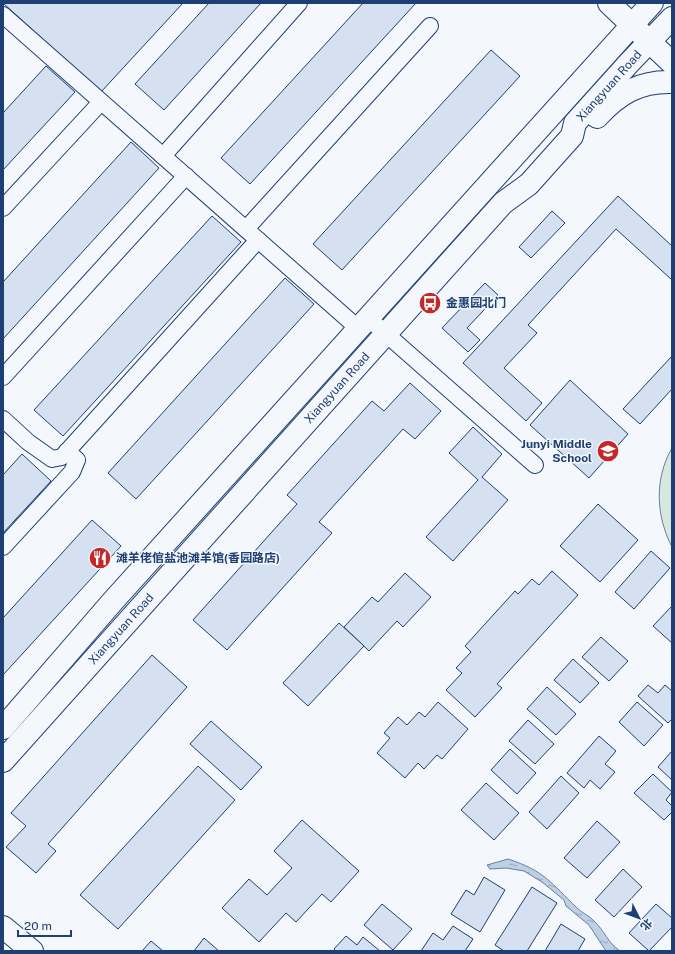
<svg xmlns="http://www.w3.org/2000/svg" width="675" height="954" viewBox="0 0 675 954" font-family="'Public Sans','Noto Sans SC',sans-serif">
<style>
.green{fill:#d7e8df;stroke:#687fa3}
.water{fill:url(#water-ripples);stroke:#687fa3}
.building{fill:#d5e0f0;stroke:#1d3f73}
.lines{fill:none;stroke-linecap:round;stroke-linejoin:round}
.street-casing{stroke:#1d3f73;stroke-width:18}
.secondary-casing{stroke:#1d3f73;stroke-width:24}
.street{stroke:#f4f7fb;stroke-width:16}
.secondary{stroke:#f4f7fb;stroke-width:22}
.labels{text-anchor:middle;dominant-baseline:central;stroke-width:3;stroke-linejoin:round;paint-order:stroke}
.street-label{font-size:12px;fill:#1d3f73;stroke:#f4f7fb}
.poi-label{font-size:12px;font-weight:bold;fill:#1d3f73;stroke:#f4f7fb;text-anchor:start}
</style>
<defs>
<pattern id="water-ripples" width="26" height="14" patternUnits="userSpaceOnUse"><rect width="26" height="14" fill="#bed0e5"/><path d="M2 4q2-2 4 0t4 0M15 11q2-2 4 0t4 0" fill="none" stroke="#9aaabe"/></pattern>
</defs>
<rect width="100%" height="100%" fill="#f4f7fb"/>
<path class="green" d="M672 448V547C656 516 654 479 672 448Z"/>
<path class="water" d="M508 859C545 871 551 883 577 908 582 913 590 916 594 921 605 931 607 942 620 951H606L589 925 566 906 564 900 542 882 524 871 506 868 490 869 487 865Z"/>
<g class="building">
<path d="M3 3H183L101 92Z"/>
<path d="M209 3H261L164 110 135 84Z"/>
<path d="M363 3H416L250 184 221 158Z"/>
<path d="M491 50 520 76 342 270 313 244Z"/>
<path d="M46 66 75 92 3 170V113Z"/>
<path d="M131 142 159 168 3 339V282Z"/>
<path d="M618 196 672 246V280L616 229 528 325 537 333 504 368 542 403 526 421 463 363Z"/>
<path d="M552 211 565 223 531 258 519 247Z"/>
<path d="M212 216 241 242 63 436 34 410Z"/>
<path d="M285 278 314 304 136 499 108 473Z"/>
<path d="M485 283 498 295 467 328 480 340 468 352 442 328Z"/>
<path d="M672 356V389L640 424 623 409Z"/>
<path d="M570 380 628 434 589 478 530 425Z"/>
<path d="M410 383 441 411 415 439 403 429 319 522 332 533 227 650 193 620 297 504 287 495 372 401 384 411Z"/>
<path d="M473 427 502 454 482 477 508 500 453 561 426 537 478 480 449 453Z"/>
<path d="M22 454 51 481 3 533V475Z"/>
<path d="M598 504 638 540 600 582 560 546Z"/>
<path d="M92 520 121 546 3 675V618Z"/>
<path d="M651 551 670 568 634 609 615 592Z"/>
<path d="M552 571 578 595 497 684 502 688 475 717 446 690 462 673 456 668 471 652 465 646 515 591 518 594 532 579 539 585Z"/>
<path d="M405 573 431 597 403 627 397 621 369 651 344 627 372 597 378 602Z"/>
<path d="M672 606V643L653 626Z"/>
<path d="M339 623 364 646 308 706 283 683Z"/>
<path d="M601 637 628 661 609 681 582 657Z"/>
<path d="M152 655 187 687 48 844 56 851 36 873 6 847 26 826 11 813Z"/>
<path d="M573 659 599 683 580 703 554 680Z"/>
<path d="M648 685 658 693 665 685 672 691V719L668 723 638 696Z"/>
<path d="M547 687 576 714 556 735 527 709Z"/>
<path d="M438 702 468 729 442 759 437 755 424 769 418 763 405 778 377 753 390 738 384 733 398 717 407 725 419 712 425 717Z"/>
<path d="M637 702 663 725 644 746 619 722Z"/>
<path d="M528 720 554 744 535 764 509 741Z"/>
<path d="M211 721 262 767 241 790 190 744Z"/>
<path d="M599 736 616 751 605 764 615 772 600 789 590 780 584 788 567 773Z"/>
<path d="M510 749 536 773 517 794 491 770Z"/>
<path d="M672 751V780L658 767Z"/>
<path d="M198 766 235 800 118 929 80 895Z"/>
<path d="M653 774 672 792 666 800 672 806V812L664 820 634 793Z"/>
<path d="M561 776 579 793 547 829 529 812Z"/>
<path d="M486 783 519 813 494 840 461 810Z"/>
<path d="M302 820 359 871 331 902 322 894 296 922 286 913 259 942 222 908 249 879 267 895 292 868 274 851Z"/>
<path d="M597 821 620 842 587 878 564 858Z"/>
<path d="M623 869 642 887 614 917 595 900Z"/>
<path d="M484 877 505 890 480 932 451 914 466 890 474 895Z"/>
<path d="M532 887 557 903 527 951H504L495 945Z"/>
<path d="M382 904 412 929 393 950 364 925Z"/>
<path d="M656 904 672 918V927L649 951 629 933Z"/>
<path d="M561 924 585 939 578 951H545Z"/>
<path d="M453 926 473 939 465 951H421L433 933 443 940Z"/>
<path d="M346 936 357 945 363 937 380 951H336L334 949Z"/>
<path d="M204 938 219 951H194Z"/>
<path d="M151 941 163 951H142Z"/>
</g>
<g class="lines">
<g class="street-casing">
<g id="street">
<path d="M3 15 359 329"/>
<path d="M163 156 299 3"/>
<path d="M3 208 101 102"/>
<path d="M246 229 430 26"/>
<path d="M368 318 535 465"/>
<path d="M3 377 186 176"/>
<path d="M3 419 28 442 52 459 62 457 258 240"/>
<path d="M3 547 72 472 77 460 67 451"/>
</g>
</g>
<g class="secondary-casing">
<g id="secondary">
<path d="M609 3 672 63"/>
<path d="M597 117C618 94 639 81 672 82"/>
<path d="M3 728 113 601 652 3"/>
<path d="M3 761 503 203 529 184 572 136 575 123 629 63 672 18"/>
<path d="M3 927 32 951"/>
</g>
</g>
<use href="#street" class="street"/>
<use href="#secondary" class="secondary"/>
</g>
<defs>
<g id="bus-disc" transform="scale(1.15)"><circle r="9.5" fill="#c62828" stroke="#f4f7fb"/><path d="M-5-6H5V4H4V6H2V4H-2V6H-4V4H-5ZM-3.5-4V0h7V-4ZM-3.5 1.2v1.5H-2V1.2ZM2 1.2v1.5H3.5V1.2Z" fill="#fff"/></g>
<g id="school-disc" transform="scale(1.15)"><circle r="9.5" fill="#c62828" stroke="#f4f7fb"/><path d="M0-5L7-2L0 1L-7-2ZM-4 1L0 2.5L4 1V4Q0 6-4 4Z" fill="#fff"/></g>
<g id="restaurant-disc" transform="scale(1.15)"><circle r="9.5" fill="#c62828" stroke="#f4f7fb"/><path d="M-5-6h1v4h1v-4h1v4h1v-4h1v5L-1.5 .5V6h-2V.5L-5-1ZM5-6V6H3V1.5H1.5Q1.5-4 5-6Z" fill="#fff"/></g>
</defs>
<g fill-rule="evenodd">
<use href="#bus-disc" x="430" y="303"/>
<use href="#school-disc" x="608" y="451"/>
<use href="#restaurant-disc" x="100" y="558"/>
</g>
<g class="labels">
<g class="street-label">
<text transform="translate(609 86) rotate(-48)">Xiangyuan Road</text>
<text transform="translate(337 388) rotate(-48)">Xiangyuan Road</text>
<text transform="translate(121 629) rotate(-48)">Xiangyuan Road</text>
</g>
<g class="poi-label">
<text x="446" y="303">金惠园北门</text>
<text x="592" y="444" text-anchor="end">Junyi Middle<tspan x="592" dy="14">School</tspan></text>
<text x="116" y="558">滩羊佬倌盐池滩羊馆(香园路店)</text>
</g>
</g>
<rect width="675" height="954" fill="none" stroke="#1d3f73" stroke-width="8"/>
<g transform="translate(639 918) rotate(132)" stroke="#f4f7fb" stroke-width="3" paint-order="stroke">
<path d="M0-3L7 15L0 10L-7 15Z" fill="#1d3f73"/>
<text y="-6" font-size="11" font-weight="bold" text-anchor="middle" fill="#1d3f73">北</text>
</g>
<path d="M18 930v6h53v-6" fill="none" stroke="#1d3f73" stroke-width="2"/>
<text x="24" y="930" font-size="12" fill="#1d3f73" stroke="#f4f7fb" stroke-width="3" paint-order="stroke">20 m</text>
</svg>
